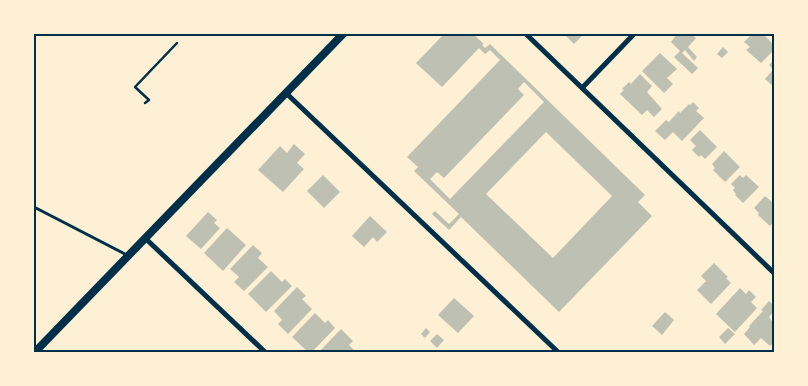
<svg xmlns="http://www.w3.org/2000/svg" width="808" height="386" viewBox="0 0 808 386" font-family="'Asap Condensed',sans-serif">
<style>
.building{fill:#bec0b2;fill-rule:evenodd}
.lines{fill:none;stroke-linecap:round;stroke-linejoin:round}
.path{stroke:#003049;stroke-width:2.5}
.service{stroke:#003049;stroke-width:3}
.minor{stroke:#003049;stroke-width:5}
.tertiary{stroke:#003049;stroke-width:8}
.neatline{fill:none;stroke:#003049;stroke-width:2}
</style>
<rect width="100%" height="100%" fill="#fdf0d5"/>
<g class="building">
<path d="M444 34H473L484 44 482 45 485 48 490 44 645 195 638 202 652 216 559 312 461 217 449 230 432 214 435 211 449 224 459 214 414 171 418 167 407 157 500 60 490 50 485 54 479 48 442 87 416 63ZM524 82 544 102 450 199 430 179 437 172 444 178 524 95 518 89ZM546 132 612 196 553 258 486 194Z"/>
<path d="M564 34H584L574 44Z"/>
<path d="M677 34H691L696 38 688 47 697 57 694 61 685 50 682 53 698 68 692 74 674 57 680 51 671 42Z"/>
<path d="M752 34H763L774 45V50L761 63 746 50 750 47 744 42Z"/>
<path d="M723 47 728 52 722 58 717 54Z"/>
<path d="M660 53 677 69 667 78 673 84 664 93 642 71Z"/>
<path d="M774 60V87L765 79 772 71 773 69 769 65Z"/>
<path d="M640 74 652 86 647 92 662 109 654 117 647 110 642 115 620 94 624 90 622 89 629 82 631 84Z"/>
<path d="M693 102 699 108 696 111 704 118 682 141 673 132 665 140 655 131 666 120 669 122 679 111 680 113 689 104 690 105Z"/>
<path d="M700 130 717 147 705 159 701 155 699 157 692 150 696 146 690 140Z"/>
<path d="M294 144 305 154 297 163 304 169 283 192 258 170 280 146 287 153Z"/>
<path d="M724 151 740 167 725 182 713 170 715 168 712 164Z"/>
<path d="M323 175 340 192 324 208 307 191Z"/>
<path d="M740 175 743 178 746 175 759 187 743 203 735 195 736 194 733 190 735 188 731 184Z"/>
<path d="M765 196 772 202 774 200V221L770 226 758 215 759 213 754 208Z"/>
<path d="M208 212 217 220 214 223 220 228 201 249 186 236Z"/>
<path d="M370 216 387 232 377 242 373 237 364 247 352 236Z"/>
<path d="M227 228 246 245 223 271 204 253Z"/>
<path d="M253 245 262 253 258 258 268 267 244 291 234 282 239 277 230 269Z"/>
<path d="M714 263 728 277 726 278 731 283 711 304 697 290 706 281 701 276Z"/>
<path d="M271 271 282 282 285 279 292 286 266 312 248 294Z"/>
<path d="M297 287 306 296 302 299 312 309 288 334 278 324 282 320 274 311Z"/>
<path d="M740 288 746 294 749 290 756 297 751 302 757 308 735 332 716 314Z"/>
<path d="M454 298 474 316 458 333 438 315Z"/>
<path d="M769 301 774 306V311L769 317 774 324V342L770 346 761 338 754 345 744 334 750 327 749 326 763 311 761 310Z"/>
<path d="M665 312 674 320 662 335 652 326Z"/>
<path d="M315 313 325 323 328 320 335 328 312 352H308L292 337Z"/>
<path d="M426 328 430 332 425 338 421 334Z"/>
<path d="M728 328 735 334 725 344 719 337Z"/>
<path d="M341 329 353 341 349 345 355 351 354 352H319Z"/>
<path d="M437 334 444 340 437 348 430 341Z"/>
</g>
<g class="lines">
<path class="path" d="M145 103 149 100 135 87 177 43"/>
<path class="service" d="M34 207 127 255"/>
<g class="minor">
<path d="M526 34 774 273"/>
<path d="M583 87 634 34"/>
<path d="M286 93 558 352"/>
<path d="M145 238 265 352"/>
</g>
<path class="tertiary" d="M35 352 343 34"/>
</g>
<rect width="808" height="386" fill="none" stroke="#fdf0d5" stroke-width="70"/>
<rect x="35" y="35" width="738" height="316" class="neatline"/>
</svg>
